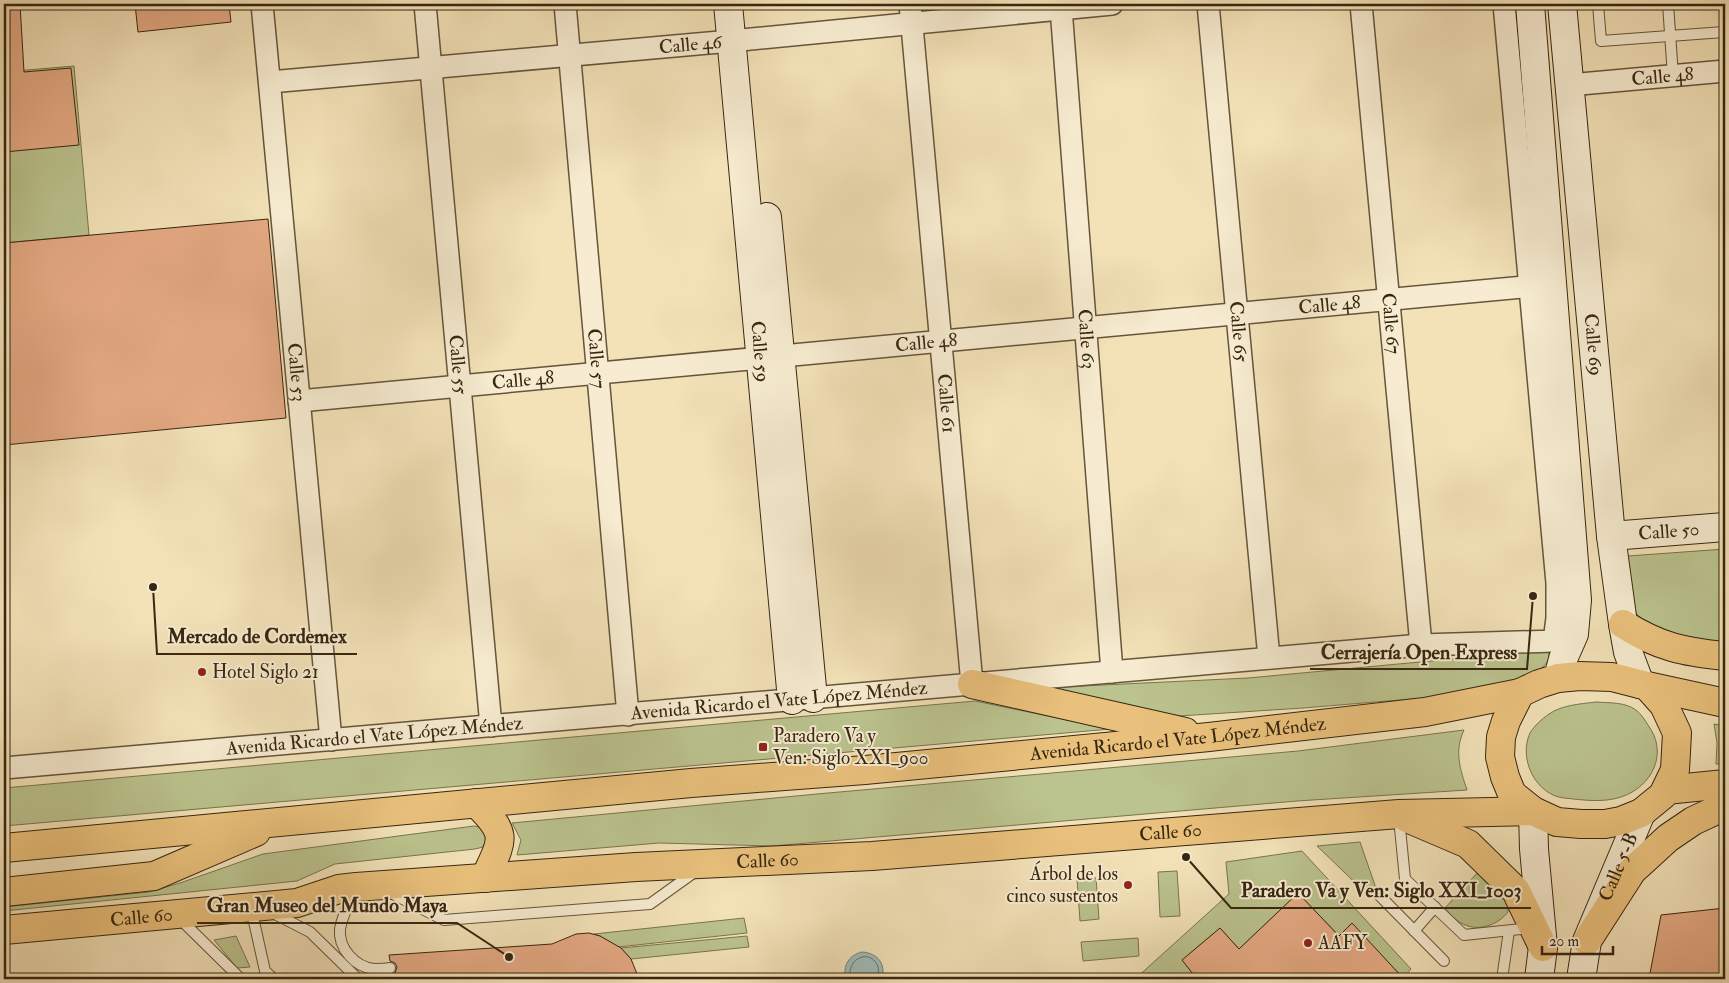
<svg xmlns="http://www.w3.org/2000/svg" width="1729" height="983" viewBox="0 0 1729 983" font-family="'IM FELL Double Pica',serif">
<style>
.green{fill:#bbc38e;stroke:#79744f}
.water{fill:#9fbcb9;stroke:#758075}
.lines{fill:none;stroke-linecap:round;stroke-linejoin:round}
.shore{stroke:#6b7164;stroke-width:1}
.building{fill:#e5aa84;stroke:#372610}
.lane-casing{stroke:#66553a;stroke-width:12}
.street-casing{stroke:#66553a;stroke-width:24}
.secondary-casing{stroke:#372610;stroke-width:30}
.primary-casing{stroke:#372610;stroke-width:30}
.lane{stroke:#f7ecd1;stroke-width:10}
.street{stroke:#f7ecd1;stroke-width:21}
.secondary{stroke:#f7ecd1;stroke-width:28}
.primary{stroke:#eac17c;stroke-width:28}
.poi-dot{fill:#8f2418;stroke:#f7ecd1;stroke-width:2}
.labels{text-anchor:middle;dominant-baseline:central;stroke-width:4;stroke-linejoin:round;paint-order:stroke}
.street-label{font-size:19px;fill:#372610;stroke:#f7ecd1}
.poi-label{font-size:19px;fill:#372610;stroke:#f7ecd1;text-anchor:start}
.leader{fill:none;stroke:#372610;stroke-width:2}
.callout-dot{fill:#372610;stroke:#f7ecd1;stroke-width:2}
.callout-label{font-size:20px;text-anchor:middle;font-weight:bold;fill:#372610;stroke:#f7ecd1;stroke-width:4;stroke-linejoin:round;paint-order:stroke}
</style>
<rect width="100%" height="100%" fill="#f3e2b8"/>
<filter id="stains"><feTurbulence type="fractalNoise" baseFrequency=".004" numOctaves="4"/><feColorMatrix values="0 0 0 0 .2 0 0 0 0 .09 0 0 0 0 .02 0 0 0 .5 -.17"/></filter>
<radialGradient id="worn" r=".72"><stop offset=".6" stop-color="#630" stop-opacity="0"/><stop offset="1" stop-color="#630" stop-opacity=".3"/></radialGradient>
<g class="green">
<path d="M74 66 89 235 4 243V72Z"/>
<path d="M1725 549V650L1644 624 1634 610 1630 595 1628 556Z"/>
<path d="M1549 650V660L1542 668 1527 676 1491 686 1436 697 1303 708 1148 718 1058 690 1061 687 1248 678Z"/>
<path d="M975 701 1111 729 4 826V788Z"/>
<path d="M1596 702C1610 703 1625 702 1636 710 1641 714 1645 720 1648 725 1669 753 1652 787 1621 797 1603 803 1583 800 1564 798 1536 795 1518 759 1530 733 1534 726 1542 719 1549 714 1562 705 1580 704 1596 702Z"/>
<path d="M1714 724 1725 726V764H1716L1717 743Z"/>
<path d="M1464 730C1454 751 1460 769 1467 790L1297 801 772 846 659 843 517 855 521 840 512 823 817 794 1298 751Z"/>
<path d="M474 826 480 827 485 830 486 841 483 847 475 849 335 864 297 881 4 911V907L149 892 180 883 263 854Z"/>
<path d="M1360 842 1378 894 1369 896 1317 846Z"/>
<path d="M1302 851 1411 969 1403 978 1352 924 1339 936 1298 893 1239 949 1220 928 1182 960 1197 979H1135L1229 894 1226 862Z"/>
<path d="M1177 871 1180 916 1160 917 1158 872Z"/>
<path d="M1479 871C1492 883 1509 893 1508 912 1498 925 1479 932 1463 924 1456 921 1450 914 1445 908Z"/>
<path d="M1096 878 1099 919 1080 921 1077 879Z"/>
<path d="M744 918 747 933 618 947 600 936 594 934Z"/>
<path d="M236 936 250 967 237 968 214 940Z"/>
<path d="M747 936 749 947 631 959 621 948Z"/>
<path d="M1138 938 1139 956 1083 961 1081 942Z"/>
</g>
<path class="water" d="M862 952C878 953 886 964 882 979H846C842 966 849 955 862 952Z"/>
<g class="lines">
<path class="shore" d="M850 979C847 954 873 950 878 967 879 971 878 975 878 979"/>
</g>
<g class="building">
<path d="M4 4H20L24 72 71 68 79 145 4 152Z"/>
<path d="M135 4H229L231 22 138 32Z"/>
<path d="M268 219 286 418 4 445V243Z"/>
<path d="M1298 893 1339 936 1352 923 1404 979H1197L1182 960 1220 928 1239 949Z"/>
<path d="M1725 908V979H1649L1661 915Z"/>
<path d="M589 933 600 936 621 948 631 959 639 979H391L390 975 395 973 397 967 395 963 390 961 389 955 552 944 576 934Z"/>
</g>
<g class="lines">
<g class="lane-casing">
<g id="lane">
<path d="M1598 4 1601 41 1724 32"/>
<path d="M1668 4 1673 76"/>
<path d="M1399 818 1405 879 1464 935 1531 928"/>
<path d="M356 889C350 902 342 915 340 929 338 948 355 967 374 969 379 969 385 969 390 968"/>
<path d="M389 892 444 920 650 904 696 871"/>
<path d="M1378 894 1444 961"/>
<path d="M251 908 265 971 274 979"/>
<path d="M271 912 310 932 358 979"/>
<path d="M180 919 241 979"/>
<path d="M1414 931 1435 907"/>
<path d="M1502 979 1509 931"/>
</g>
</g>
<g class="street-casing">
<g id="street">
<path id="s1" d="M262 4 331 740"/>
<path id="s2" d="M425 4 491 726"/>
<path id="s3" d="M565 4 628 715"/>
<path id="s4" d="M910 4 972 684"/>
<path id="s5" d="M1208 4 1269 658"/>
<path id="s6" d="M1361 4 1421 645"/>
<path id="s7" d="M1061 8 1112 672"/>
<path id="s8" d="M270 82 731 41 1112 4"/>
<path id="s9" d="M1569 85 1725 71"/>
<path id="s10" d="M299 401 1544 285"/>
<path id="s11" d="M4 768 1421 645 1554 641 1557 618V583L1504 4"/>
</g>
</g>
<g class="secondary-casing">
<g id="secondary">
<path id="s12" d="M728 4 792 700"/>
<path d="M1530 4 1577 600 1574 634 1563 659 1558 678"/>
<path id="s13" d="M1562 4 1611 536 1623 624 1628 652 1640 684"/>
<path d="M767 217 813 698"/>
<path id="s14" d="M1611 536 1725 527"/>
<path d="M1533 811 1534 849 1543 947 1539 979"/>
<path id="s15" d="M1581 979 1587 941 1641 813"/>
</g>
</g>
<g class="primary-casing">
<g id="primary">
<path d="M1623 624C1659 647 1684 652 1725 656"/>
<path d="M1580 676 1612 677 1647 686 1664 705 1677 733 1675 770 1663 795 1641 813 1621 821 1605 824H1581L1557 822 1533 811 1512 794 1505 777 1500 757 1501 737 1506 721 1520 693 1539 684 1558 678Z"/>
<path d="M972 684 1185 732"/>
<path d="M1647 686 1725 703"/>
<path d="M1666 790 1725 784"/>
<path d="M476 803C509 835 503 839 485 878"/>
<path d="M1407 818 1468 844 1516 891 1543 947"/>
<path id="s16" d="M4 848 691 783 865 770 1209 737 1425 712 1520 693"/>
<path d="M4 892 154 876 256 832"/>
<path id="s17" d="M4 930 297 903 339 889 356 887 636 867 872 856 1399 814 1533 811"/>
<path d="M1587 941 1632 871 1668 838 1693 821 1725 806"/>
</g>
</g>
<use href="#lane" class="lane"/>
<use href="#street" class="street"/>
<use href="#secondary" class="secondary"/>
<use href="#primary" class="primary"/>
</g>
<g class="poi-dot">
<circle cx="202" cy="672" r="5"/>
<rect x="758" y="742" width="10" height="10" rx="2.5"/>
<circle cx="1128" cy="885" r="5"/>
<circle cx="1308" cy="943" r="5"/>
</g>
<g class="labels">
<g class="street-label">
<text stroke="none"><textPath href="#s8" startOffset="422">Calle 46</textPath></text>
<text stroke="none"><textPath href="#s9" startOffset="94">Calle 48</textPath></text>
<text stroke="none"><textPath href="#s10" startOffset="1035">Calle 48</textPath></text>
<text stroke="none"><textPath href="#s6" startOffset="321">Calle 67</textPath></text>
<text stroke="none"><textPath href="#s5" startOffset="329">Calle 65</textPath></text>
<text stroke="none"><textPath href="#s7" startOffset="332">Calle 63</textPath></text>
<text stroke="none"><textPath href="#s10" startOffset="630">Calle 48</textPath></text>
<text stroke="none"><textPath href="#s13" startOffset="342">Calle 69</textPath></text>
<text stroke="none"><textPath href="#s12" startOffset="349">Calle 59</textPath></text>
<text stroke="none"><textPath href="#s3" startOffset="356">Calle 57</textPath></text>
<text stroke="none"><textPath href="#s2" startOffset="362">Calle 55</textPath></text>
<text stroke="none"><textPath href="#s1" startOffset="370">Calle 53</textPath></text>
<text stroke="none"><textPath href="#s10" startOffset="225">Calle 48</textPath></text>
<text stroke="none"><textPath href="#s4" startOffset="401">Calle 61</textPath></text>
<text stroke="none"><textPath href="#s14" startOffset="58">Calle 50</textPath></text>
<text stroke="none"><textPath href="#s11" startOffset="778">Avenida Ricardo el Vate López Méndez</textPath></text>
<text stroke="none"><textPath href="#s11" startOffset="372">Avenida Ricardo el Vate López Méndez</textPath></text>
<text stroke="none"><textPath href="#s16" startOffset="1179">Avenida Ricardo el Vate López Méndez</textPath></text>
<text stroke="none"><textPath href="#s17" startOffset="1172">Calle 60</textPath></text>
<text stroke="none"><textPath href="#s17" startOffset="768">Calle 60</textPath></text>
<text stroke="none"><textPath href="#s15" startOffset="119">Calle 5-B</textPath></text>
<text stroke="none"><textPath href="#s17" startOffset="138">Calle 60</textPath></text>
</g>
<g class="poi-label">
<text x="212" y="672">Hotel Siglo 21</text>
<text x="773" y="736">Paradero Va y<tspan x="773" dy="22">Ven: Siglo XXI_900</tspan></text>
<text x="1118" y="874" text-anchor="end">Árbol de los<tspan x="1118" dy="22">cinco sustentos</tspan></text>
<text x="1318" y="943">AAFY</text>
</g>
</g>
<path class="leader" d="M153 587L157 654H357M1533 596L1527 669H1310M1186 857L1231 908H1531M509 957L457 923H197"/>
<g class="callout-dot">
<circle cx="153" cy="587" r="5"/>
<circle cx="1533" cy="596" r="5"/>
<circle cx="1186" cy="857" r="5"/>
<circle cx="509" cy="957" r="5"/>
</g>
<g class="callout-label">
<text x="257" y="643">Mercado de Cordemex</text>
<text x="1419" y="659">Cerrajería Open Express</text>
<text x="1381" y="897">Paradero Va y Ven: Siglo XXI_1003</text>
<text x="327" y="912">Gran Museo del Mundo Maya</text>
</g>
<rect width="1729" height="983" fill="none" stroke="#f3e2b8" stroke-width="20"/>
<rect x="5" y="5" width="1719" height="973" fill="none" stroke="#372610" stroke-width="2.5"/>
<rect x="10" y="10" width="1709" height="963" fill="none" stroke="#372610"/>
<path d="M1542 946v8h71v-8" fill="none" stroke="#372610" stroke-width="2.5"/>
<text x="1549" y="946" font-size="15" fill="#372610" stroke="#f7ecd1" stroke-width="4" paint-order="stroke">20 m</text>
<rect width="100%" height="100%" filter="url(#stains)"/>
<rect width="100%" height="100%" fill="url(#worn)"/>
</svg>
